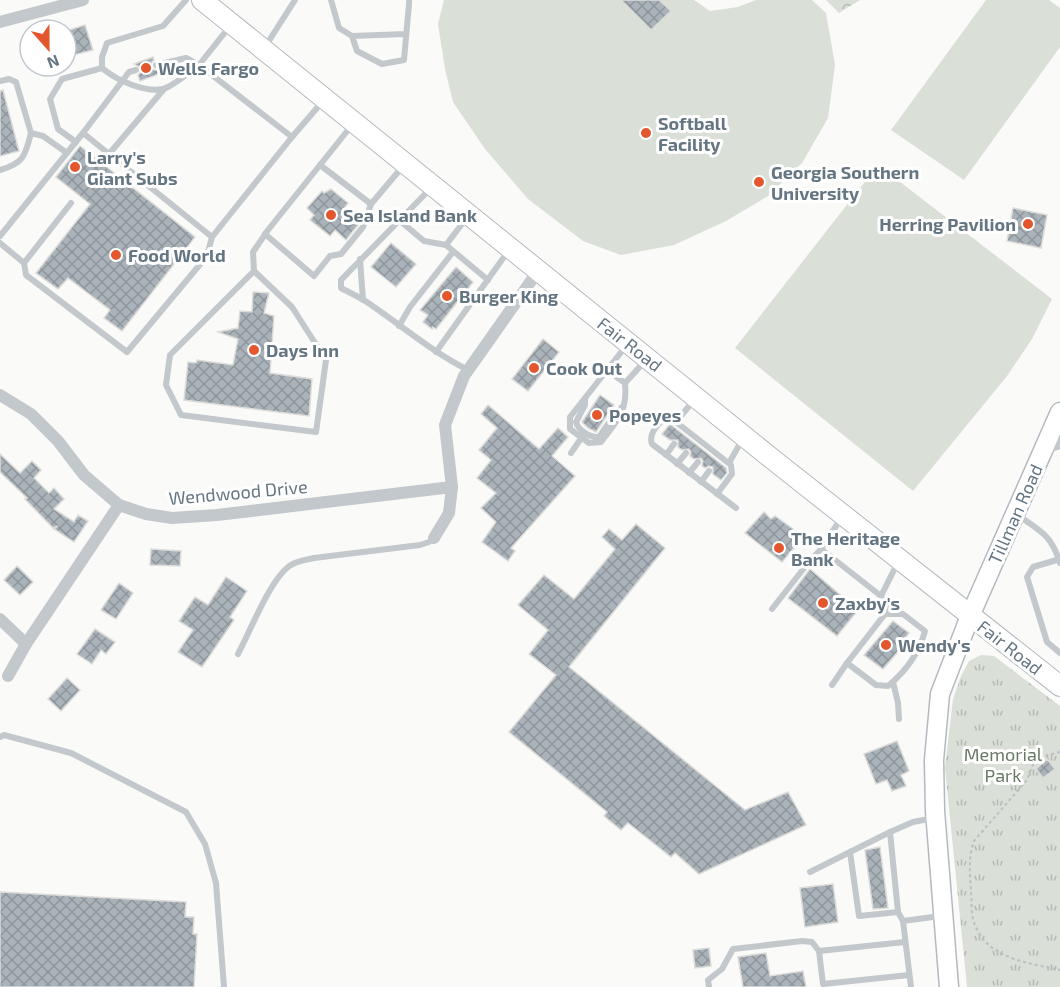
<svg xmlns="http://www.w3.org/2000/svg" width="1060" height="987" viewBox="0 0 1060 987" font-family="'Exo 2',sans-serif">
<style>
.green{fill:#dadfd7}
.forest{fill:url(#forest-crowns)}
.park{fill:url(#park-tufts)}
.building{fill:url(#building-cross-hatch);stroke:#dcdcda;stroke-width:1.5}
.lines{fill:none;stroke-linecap:round;stroke-linejoin:round}
.secondary-casing{stroke:#b3babf;stroke-width:21}
.primary-casing{stroke:#b5babe;stroke-width:22}
.path{stroke:#bbbfc2;stroke-width:2;stroke-dasharray:3 3;stroke-linecap:butt}
.lane{stroke:#c3c8cc;stroke-width:6}
.street{stroke:#c3c8cc;stroke-width:12}
.secondary{stroke:#fff;stroke-width:18}
.primary{stroke:#fff;stroke-width:20}
.poi-dot{fill:#e4572e;stroke:#fff;stroke-width:2}
.labels{text-anchor:middle;dominant-baseline:central;stroke-width:6;stroke-linejoin:round;paint-order:stroke}
.poi-label{font-size:18px;font-weight:bold;fill:#657683;stroke:#fff;text-anchor:start}
.street-label{font-size:18px;fill:#657683;stroke:#fff}
.park-label{font-size:18px;fill:#687a64;stroke:#fff}
</style>
<defs>
<pattern id="forest-crowns" width="20" height="18" patternUnits="userSpaceOnUse" patternTransform="scale(1.5)"><rect width="20" height="18" fill="#dadfd7"/><path d="M2 6a3 3 0 1 1 6 0M12 15a3 3 0 1 1 6 0" fill="none" stroke="#b4b9b4"/></pattern>
<pattern id="park-tufts" width="24" height="20" patternUnits="userSpaceOnUse" patternTransform="scale(1.5)"><rect width="24" height="20" fill="#dadfd7"/><path d="M3 7l-1-3M5 7V3M7 7l1-3M15 17l-1-3M17 17v-4M19 17l1-3" fill="none" stroke="#b4b9b4"/></pattern>
<pattern id="building-cross-hatch" width="8" height="8" patternUnits="userSpaceOnUse" patternTransform="scale(1.5)"><rect width="8" height="8" fill="#aab3b9"/><path d="M0 0l8 8M0 8l8-8" fill="none" stroke="#8e969c"/></pattern>
</defs>
<rect width="100%" height="100%" fill="#fafaf8"/>
<g class="green">
<path d="M444 0H694L710 11 738 7 756 0H812L826 13 835 65 828 118 802 163 768 196 726 221 674 245 621 255 583 241 528 199 485 149 453 102 445 69 438 24Z"/>
<path d="M986 0H1049L1060 8V47L964 180 891 130Z"/>
<path d="M878 165 1052 299 1032 339 1007 376 913 491 735 348Z"/>
</g>
<path class="forest" d="M826 0H860L839 13Z"/>
<path class="park" d="M981 655 994 656 1060 706V987H967L945 768 953 699 961 676 969 661Z"/>
<g class="building">
<path d="M621 0H659L671 11 651 30Z"/>
<path d="M85 25 93 50 66 57V31Z"/>
<path d="M153 57 154 60 151 63V67L154 70H158L159 74 140 81 138 75 141 72V68L134 64Z"/>
<path d="M3 90 19 151 0 156V91Z"/>
<path d="M80 146 195 237 122 331 104 318 110 310 68 278 58 289 36 273 90 204 56 177Z"/>
<path d="M331 189 348 203 345 207 350 212 347 215 358 225 346 240 335 230 330 236 310 220 314 215 307 208 322 191 324 193Z"/>
<path d="M1013 208 1047 215 1041 248 1007 241Z"/>
<path d="M391 243 416 264 396 287 371 267Z"/>
<path d="M456 267 473 282 436 329 433 327 432 329 423 322 428 315 420 310Z"/>
<path d="M253 292 269 293 264 313 274 316 270 373 312 379 309 416 184 400 188 362 196 363 197 360 233 365 238 339 218 332 238 328 240 311 252 312Z"/>
<path d="M543 339 559 352 528 391 512 379Z"/>
<path d="M600 395 614 405 596 432 588 428 582 422Z"/>
<path d="M488 405 539 449 558 428 568 437 552 456 575 476 511 548 515 551 508 561 482 542 496 522 481 508 496 493 477 478 491 460 479 450 497 428 481 414Z"/>
<path d="M670 424 726 468 727 473 721 480 713 474V467L709 466 705 468 702 466 703 461 701 458 694 459 690 456 691 452 689 449 682 450 678 447V440H670L662 434Z"/>
<path d="M0 454 20 473 32 461 41 470 34 478 49 493 54 488 64 499 54 509 74 522 78 515 88 521 74 542 54 529 58 526 53 528 25 499 27 498 0 472Z"/>
<path d="M764 512 771 519 775 516 793 529 790 533 800 541 782 562 745 533Z"/>
<path d="M636 524 665 548 569 667 745 810 788 792 806 825 699 874 675 853 671 857 628 823 621 830 604 816 607 812 509 732 556 675 529 654 548 630 518 605 544 575 574 599 615 549 602 537 609 529 622 540Z"/>
<path d="M151 549 181 551 180 566 150 565Z"/>
<path d="M17 566 33 582 20 595 4 580Z"/>
<path d="M810 569 858 610 837 636 788 598Z"/>
<path d="M226 577 247 591 230 617 234 620 202 667 178 652 193 630 179 621 195 597 208 605Z"/>
<path d="M119 583 133 593 116 619 101 610Z"/>
<path d="M893 621 909 633 899 646 902 647 883 669 864 655Z"/>
<path d="M95 629 115 642 106 654 101 650 92 664 77 654Z"/>
<path d="M67 678 80 690 61 711 48 699Z"/>
<path d="M897 741 909 771 901 775 906 786 892 791 887 780 876 784 864 754Z"/>
<path d="M1047 759 1055 769 1043 778 1036 769Z"/>
<path d="M880 847 888 908 873 909 865 850Z"/>
<path d="M833 884 838 922 805 927 800 888Z"/>
<path d="M0 892 186 902 185 917H194L193 934H197L194 987H0Z"/>
<path d="M709 948 711 966 695 968 693 950Z"/>
<path d="M766 953 770 976 803 971 806 987H743L738 957Z"/>
</g>
<g class="lines">
<g class="secondary-casing">
<path id="secondary" d="M949 987 935 811 934 760 940 694 970 616 1060 412"/>
</g>
<g class="primary-casing">
<path id="primary" d="M202 0 776 462 1060 686"/>
</g>
<path class="path" d="M1060 752 1044 756 1034 762 1027 780 974 841C968 857 970 874 971 892 972 901 971 911 973 919 984 959 1026 962 1060 970"/>
<g class="lane">
<path d="M331 0 339 28 352 36"/>
<path d="M230 26 199 65 292 137 323 101"/>
<path d="M406 34 352 36 357 51 382 64 404 60 409 4V0"/>
<path d="M265 47 295 0"/>
<path d="M156 65 186 58 199 65C191 71 172 87 163 89 145 93 116 80 102 68V57L107 43 163 26 186 0"/>
<path d="M136 70 129 72 83 133 212 237 292 137"/>
<path d="M0 81 9 79 16 82 31 133 43 136 67 153"/>
<path d="M76 142 58 129 50 99 62 79 102 68"/>
<path d="M109 154 164 89"/>
<path d="M320 165 371 204"/>
<path d="M0 170C24 163 25 156 31 133"/>
<path d="M430 189 341 280V288C352 294 364 299 374 307 406 329 434 353 468 370"/>
<path d="M468 216 446 245 488 280"/>
<path d="M399 220 424 241 446 245"/>
<path d="M265 234 314 276 330 256 341 254 363 227 371 204 404 165"/>
<path d="M0 236 83 133"/>
<path d="M0 243 24 263 71 203"/>
<path d="M360 259 363 300"/>
<path d="M24 263 26 275 127 352 207 256 212 237"/>
<path d="M254 271 292 307 326 360 316 432 181 415 166 385 170 355 254 271 253 252 268 230 352 125"/>
<path d="M399 326 410 307 453 252"/>
<path d="M626 346 570 417V429L589 443 601 442C617 421 628 411 625 383L646 360"/>
<path d="M436 352 509 250"/>
<path d="M606 369 625 383"/>
<path d="M585 399V405L576 422C578 430 590 438 599 437L615 414 622 407"/>
<path d="M694 400 676 422 670 417C660 420 648 433 652 444L736 508"/>
<path d="M676 422 731 465 732 474 717 494"/>
<path d="M571 453 582 437"/>
<path d="M666 455 674 444"/>
<path d="M729 463 742 440"/>
<path d="M677 464 686 453"/>
<path d="M689 473 698 462"/>
<path d="M701 482 709 471"/>
<path d="M1016 514C1040 531 1051 534 1060 563"/>
<path d="M842 517 821 549 881 596 898 562"/>
<path d="M1060 559 1033 567 1027 577 1047 642 1060 653"/>
<path d="M881 596 886 606 885 614 847 663 876 685 888 686C906 671 919 654 925 631L903 614H885"/>
<path d="M772 609 808 563 821 549"/>
<path d="M238 654C250 632 269 582 288 567 295 561 305 560 314 558L420 545 429 542 434 538"/>
<path d="M893 682 898 703 899 719"/>
<path d="M832 685 847 663"/>
<path d="M0 737 4 735 71 753 186 812 205 844 216 883 224 987"/>
<path d="M890 832 850 852 859 916 898 912"/>
<path d="M810 872 850 852"/>
<path d="M903 921 940 916"/>
<path d="M905 942 819 951 823 984 909 975"/>
<path d="M709 987 708 980 722 969 733 949 802 941 812 942 819 951"/>
<path d="M911 987 903 921 898 912 890 832 913 822 934 818"/>
</g>
<g class="street">
<path d="M0 22 83 0"/>
<path d="M0 395 31 414 58 441 84 475 119 505 146 514 172 518 217 515 452 487"/>
<path d="M1045 448 1060 443"/>
<path d="M434 538 449 513 452 487 445 425 464 376 538 271"/>
<path d="M0 619 26 644"/>
<path d="M8 676 26 644 119 505"/>
</g>
<use href="#secondary" class="secondary"/>
<use href="#primary" class="primary"/>
</g>
<g class="poi-dot">
<circle cx="146" cy="68" r="6"/>
<circle cx="646" cy="133" r="6"/>
<circle cx="75" cy="167" r="6"/>
<circle cx="759" cy="182" r="6"/>
<circle cx="331" cy="215" r="6"/>
<circle cx="1028" cy="224" r="6"/>
<circle cx="116" cy="255" r="6"/>
<circle cx="447" cy="296" r="6"/>
<circle cx="254" cy="350" r="6"/>
<circle cx="534" cy="368" r="6"/>
<circle cx="597" cy="415" r="6"/>
<circle cx="779" cy="548" r="6"/>
<circle cx="823" cy="603" r="6"/>
<circle cx="886" cy="645" r="6"/>
</g>
<g class="labels">
<g class="poi-label">
<text x="158" y="68">Wells Fargo</text>
<text x="658" y="123">Softball<tspan x="658" dy="21">Facility</tspan></text>
<text x="87" y="157">Larry's<tspan x="87" dy="21">Giant Subs</tspan></text>
<text x="771" y="172">Georgia Southern<tspan x="771" dy="21">University</tspan></text>
<text x="343" y="215">Sea Island Bank</text>
<text x="1016" y="224" text-anchor="end">Herring Pavilion</text>
<text x="128" y="255">Food World</text>
<text x="459" y="296">Burger King</text>
<text x="266" y="350">Days Inn</text>
<text x="546" y="368">Cook Out</text>
<text x="609" y="415">Popeyes</text>
<text x="791" y="538">The Heritage<tspan x="791" dy="21">Bank</tspan></text>
<text x="835" y="603">Zaxby's</text>
<text x="898" y="645">Wendy's</text>
</g>
<g class="street-label">
<text transform="translate(630 344) rotate(38)">Fair Road</text>
<text transform="translate(238 492) rotate(-5)">Wendwood Drive</text>
<text transform="translate(1015 514) rotate(-66)">Tillman Road</text>
<text transform="translate(1010 647) rotate(38)">Fair Road</text>
</g>
<g class="park-label">
<text x="1003" y="754">Memorial<tspan x="1003" dy="21">Park</tspan></text>
</g>
</g>
<g transform="translate(48 48) rotate(159)"><circle r="28" fill="#ffffff" stroke="#c1c8cd" stroke-width="1.5"/>
<path d="M0-4.5L10 22L0 15L-10 22Z" fill="#e4572e"/>
<text y="-9" font-size="16" font-weight="bold" text-anchor="middle" fill="#657683">N</text>
</g>
</svg>
